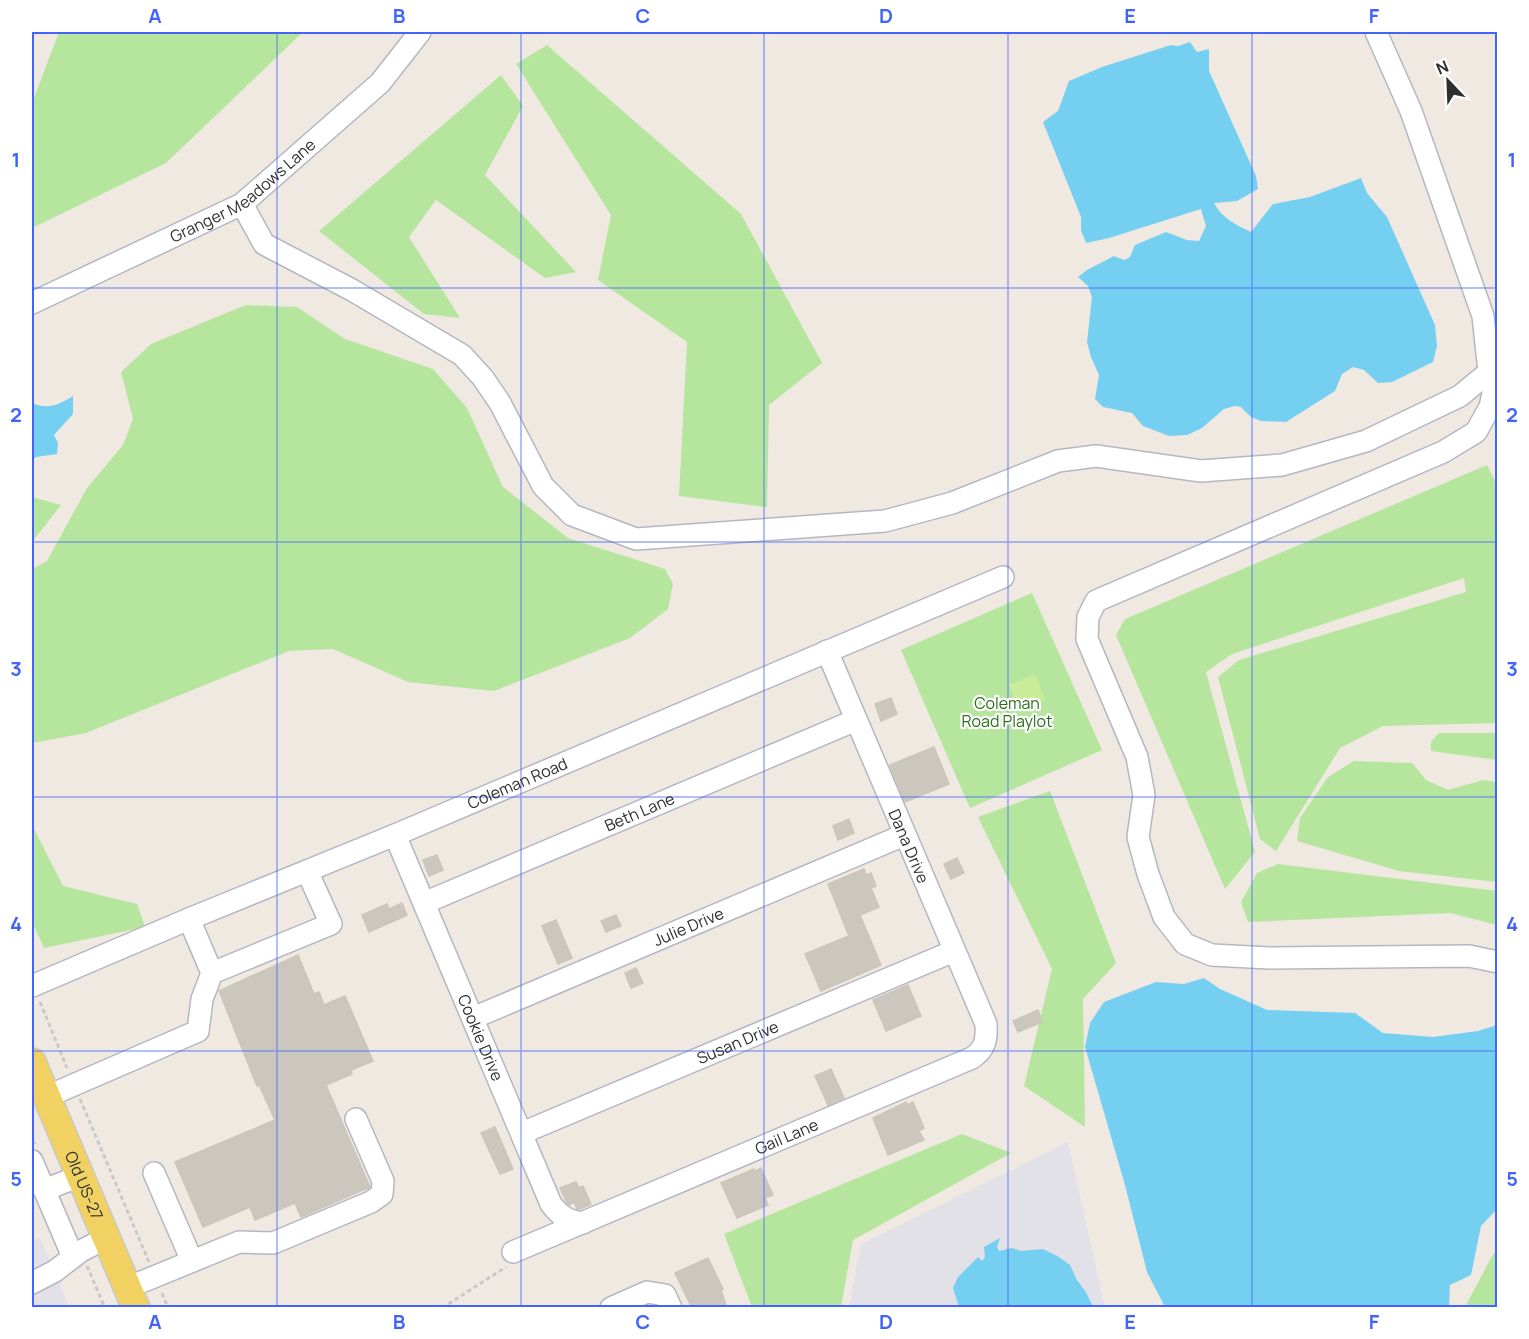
<svg xmlns="http://www.w3.org/2000/svg" width="1529" height="1339" viewBox="0 0 1529 1339" font-family="Manrope,sans-serif">
<style>
.industrial{fill:#e3e1e8}
.green{fill:#b6e59e}
.pitch{fill:#c9ec9a}
.water{fill:#75cff0}
.building{fill:#cbc7bf;stroke:#cbc5ba;stroke-width:1.5}
.lines{fill:none;stroke-linecap:round;stroke-linejoin:round}
.minor-casing{stroke:#b4b7c1;stroke-width:24}
.major-casing{stroke:#c9c9c9;stroke-width:30}
.path{stroke:#c9c9c9;stroke-width:3;stroke-dasharray:4.5 3;stroke-linecap:butt}
.minor{stroke:#fff;stroke-width:21}
.major{stroke:#f2d163;stroke-width:27}
.grid{fill:none;stroke:#4264fb;stroke-width:1.5;stroke-opacity:0.55}
.labels{text-anchor:middle;dominant-baseline:central;stroke-width:4.5;stroke-linejoin:round;paint-order:stroke}
.street-label{font-size:16px;fill:#2e2e2e;stroke:#fff}
.park-label{font-size:16px;fill:#2c6e1b;stroke:#fff}
.neatline{fill:none;stroke:#4264fb;stroke-width:2}
.grid-label{font-size:20px;text-anchor:middle;font-weight:bold;fill:#4264fb}
</style>
<rect width="100%" height="100%" fill="#efe9e1"/>
<g class="industrial">
<path d="M1068 1142 1105 1307 849 1308 861 1244Z"/>
<path d="M40 1238 69 1307 32 1308V1241Z"/>
</g>
<g class="green">
<path d="M59 32H303L166 163 32 228V103Z"/>
<path d="M547 45 741 214 822 363 769 405 767 507 679 496 687 342 598 280 611 215 516 64Z"/>
<path d="M501 75 523 106 485 175 576 272 545 278 436 200 409 237 460 318 424 314 319 231Z"/>
<path d="M246 305 297 307 345 339 433 369 467 408 503 487 568 538 665 569 673 584 668 609 630 638 494 691 408 682 333 649 289 651 86 733 32 743V569L47 561 87 488 123 445 133 419 121 372 151 344Z"/>
<path d="M1487 465 1498 487 1497 723 1383 726 1340 748 1276 851 1260 839 1218 677 1239 660 1466 592 1464 578 1232 654 1206 672 1255 852 1225 889 1116 635 1125 619Z"/>
<path d="M32 497 61 505 32 542Z"/>
<path d="M1032 593 1102 750 970 808 901 650Z"/>
<path d="M1439 733H1497V760L1431 751V742Z"/>
<path d="M1354 761 1412 763 1426 780 1448 790 1483 780 1497 782V882L1399 871 1297 841 1300 818 1328 777Z"/>
<path d="M1050 791 1116 963 1083 999 1085 1127 1024 1086 1052 969 978 817Z"/>
<path d="M32 825 63 886 137 904 145 927 44 948 32 921Z"/>
<path d="M1278 864 1497 891V925L1450 913 1248 922 1241 902 1257 873Z"/>
<path d="M962 1134 1011 1153 853 1240 841 1307H752L724 1234Z"/>
<path d="M1497 1247V1307H1465Z"/>
</g>
<path class="pitch" d="M1035 674 1045 700 1020 711 1009 685Z"/>
<g class="water">
<path d="M1190 42 1197 52 1209 49V71L1256 176 1258 189 1237 201 1214 203C1222 218 1236 225 1251 232L1273 204 1310 197 1361 178 1367 193 1387 217 1435 325 1437 346 1433 362 1392 382 1378 383 1364 370 1353 367 1342 374 1335 391 1286 422 1261 421 1251 417 1241 407 1235 406 1224 409 1202 428 1187 435 1169 436 1143 426 1132 413 1103 407 1095 399 1099 375 1091 357 1087 342 1092 297 1088 286 1078 277 1087 270 1114 256 1124 260 1130 257 1135 245 1166 232 1187 240 1199 241 1206 226 1201 209 1109 238 1086 243 1081 230V217L1043 122 1058 111 1069 81 1102 67 1171 45 1178 46Z"/>
<path d="M73 396V414L54 435 58 443 57 454 36 457 32 461V403C48 410 58 405 73 396Z"/>
<path d="M1204 978 1220 989 1267 1010 1355 1013 1383 1033 1433 1037 1478 1031 1497 1025V1209L1481 1226 1471 1275 1450 1285 1449 1307H1165L1147 1272 1125 1185 1085 1047 1090 1023 1104 1002 1156 982 1184 984Z"/>
<path d="M1000 1238 997 1247 999 1251 1012 1248 1021 1251 1043 1249 1059 1257 1070 1265 1077 1280 1086 1292 1093 1307H959L953 1288 958 1277 978 1257 982 1261 985 1257 984 1247Z"/>
</g>
<g class="building">
<path d="M891 698 897 714 881 721 875 704Z"/>
<path d="M934 747 949 784 905 802 890 765Z"/>
<path d="M849 819 854 833 838 840 833 826Z"/>
<path d="M437 855 443 870 429 876 423 860Z"/>
<path d="M957 858 964 873 951 879 944 864Z"/>
<path d="M864 869 866 875 871 873 876 886 871 888 879 907 860 915 881 965 821 991 805 954 849 936 828 884Z"/>
<path d="M402 903 407 915 369 932 362 915 387 904 389 909Z"/>
<path d="M616 915 621 926 606 932 601 921Z"/>
<path d="M556 920 572 958 558 964 542 926Z"/>
<path d="M298 955 314 994 319 992 324 1005 345 996 373 1061 351 1070 352 1074 326 1085 370 1187 301 1217 295 1203 255 1220 250 1207 203 1227 175 1162 275 1120 259 1085 257 1086 219 991Z"/>
<path d="M636 968 643 983 631 988 625 973Z"/>
<path d="M908 985 921 1016 886 1031 873 1000Z"/>
<path d="M1038 1010 1042 1022 1018 1032 1013 1021Z"/>
<path d="M831 1069 844 1098 828 1105 815 1076Z"/>
<path d="M906 1102 908 1105 913 1102 924 1128 919 1131 924 1140 888 1155 873 1118Z"/>
<path d="M495 1127 513 1169 500 1174 481 1133Z"/>
<path d="M761 1168 773 1195 765 1198 768 1205 737 1218 721 1183 754 1169 755 1171Z"/>
<path d="M576 1182 579 1188 583 1186 591 1204 580 1209H577L574 1202 569 1205 567 1203 560 1188Z"/>
<path d="M708 1258 723 1289 721 1290 727 1308H692L675 1273Z"/>
</g>
<g class="lines">
<g class="minor-casing">
<g id="minor">
<path d="M1376 32 1411 111 1483 316 1489 372 1495 384 1490 407 1476 432 1443 452 1096 601 1088 617 1087 639 1137 757 1144 795 1138 837 1148 874 1164 917 1185 944 1212 955 1269 958 1469 956 1498 962"/>
<path d="M242 204 264 244 352 290 462 355 483 378 500 403 543 486 572 515 636 539 885 521 952 503 1058 461 1096 456 1201 471 1282 465 1366 441 1460 396 1489 372"/>
<path id="s1" d="M32 303 242 204 380 83 420 32"/>
<path id="s2" d="M395 835 551 1204C560 1216 568 1221 583 1223"/>
<path id="s3" d="M424 903 856 720"/>
<path d="M212 973 331 924 307 871"/>
<path id="s4" d="M32 986 189 919 395 835 1003 577"/>
<path id="s5" d="M473 1018 904 835"/>
<path d="M46 1097 198 1031 202 999 212 973 189 919"/>
<path id="s6" d="M522 1133 954 951"/>
<path d="M32 1161 73 1257"/>
<path d="M154 1173 192 1261"/>
<path d="M44 1190 80 1176"/>
<path id="s7" d="M513 1252 972 1058C985 1049 987 1040 986 1024L827 651"/>
<path d="M32 1283 55 1271 81 1251 106 1238"/>
<path d="M127 1288 239 1242 273 1243 371 1202 382 1194 383 1181 356 1119"/>
<path d="M611 1308 647 1292 665 1295 671 1308"/>
</g>
</g>
<g class="major-casing">
<g id="major">
<path id="s8" d="M32 1062 136 1308"/>
</g>
</g>
<g class="path">
<path d="M40 1002 67 1068"/>
<path d="M80 1099 149 1262"/>
<path d="M32 1135 35 1144"/>
<path d="M87 1266 105 1308"/>
<path d="M162 1293 168 1308"/>
<path d="M442 1308 506 1267"/>
</g>
<use href="#minor" class="minor"/>
<use href="#major" class="major"/>
</g>
<path class="grid" d="M277 32V1308M521 32V1308M764 32V1308M1008 32V1308M1252 32V1308M32 288H1498M32 542H1498M32 797H1498M32 1051H1498"/>
<g class="labels">
<g class="street-label">
<text stroke="none"><textPath href="#s1" startOffset="240">Granger Meadows Lane</textPath></text>
<text stroke="none"><textPath href="#s4" startOffset="526">Coleman Road</textPath></text>
<text stroke="none"><textPath href="#s3" startOffset="234">Beth Lane</textPath></text>
<text transform="translate(909 846) rotate(67)">Dana Drive</text>
<text stroke="none"><textPath href="#s5" startOffset="234">Julie Drive</textPath></text>
<text stroke="none"><textPath href="#s2" startOffset="220">Cookie Drive</textPath></text>
<text stroke="none"><textPath href="#s6" startOffset="234">Susan Drive</textPath></text>
<text stroke="none"><textPath href="#s7" startOffset="297">Gail Lane</textPath></text>
<text stroke="none"><textPath href="#s8" startOffset="134">Old US-27</textPath></text>
</g>
<g class="park-label">
<text x="1007" y="703">Coleman<tspan x="1007" dy="18">Road Playlot</tspan></text>
</g>
</g>
<rect width="1529" height="1339" fill="none" stroke="#ffffff" stroke-width="66"/>
<g transform="translate(1448 81) rotate(337)" stroke="#ffffff" stroke-width="4.5" paint-order="stroke">
<path d="M0-4.5L10 22L0 15L-10 22Z" fill="#2e2e2e"/>
<text y="-9" font-size="16" font-weight="bold" text-anchor="middle" fill="#2e2e2e">N</text>
</g>
<rect x="33" y="33" width="1463" height="1273" class="neatline"/>
<g class="grid-label">
<text x="155" y="23">A</text>
<text x="399" y="23">B</text>
<text x="643" y="23">C</text>
<text x="886" y="23">D</text>
<text x="1130" y="23">E</text>
<text x="1374" y="23">F</text>
<text x="16" y="167">1</text>
<text x="1512" y="167">1</text>
<text x="16" y="422">2</text>
<text x="1512" y="422">2</text>
<text x="16" y="676">3</text>
<text x="1512" y="676">3</text>
<text x="16" y="931">4</text>
<text x="1512" y="931">4</text>
<text x="16" y="1186">5</text>
<text x="1512" y="1186">5</text>
<text x="155" y="1329">A</text>
<text x="399" y="1329">B</text>
<text x="643" y="1329">C</text>
<text x="886" y="1329">D</text>
<text x="1130" y="1329">E</text>
<text x="1374" y="1329">F</text>
</g>
</svg>
